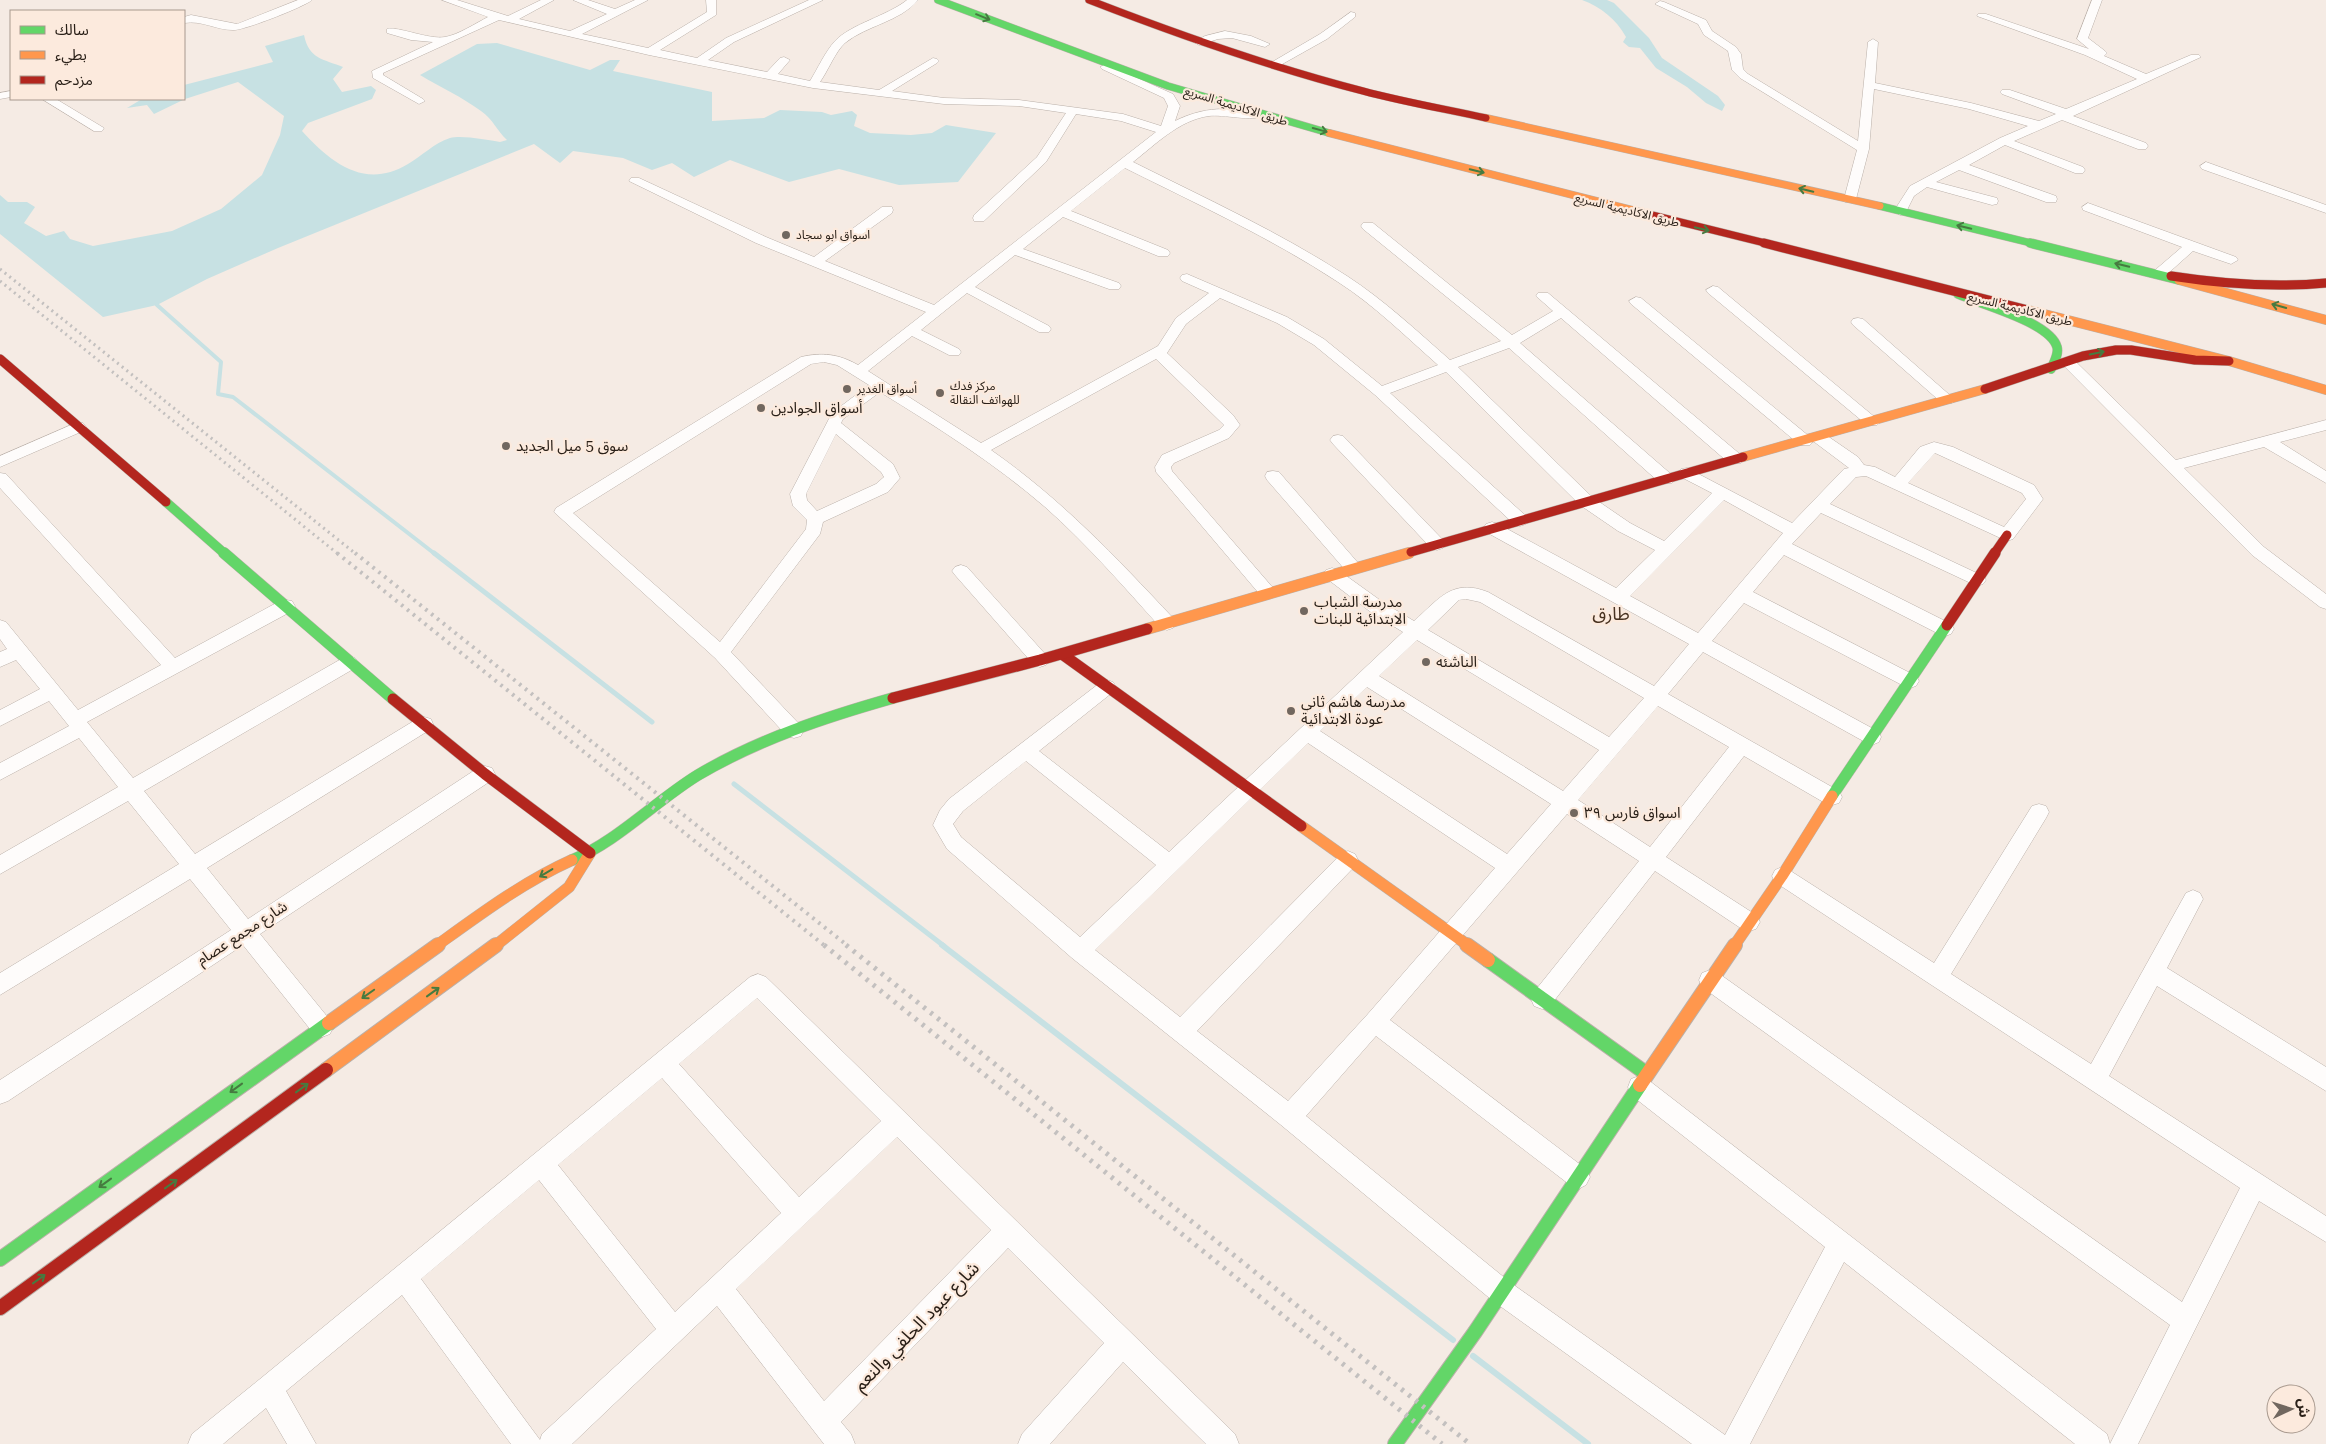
<svg xmlns="http://www.w3.org/2000/svg" width="2326" height="1444" viewBox="0 0 2326 1444" font-family="'Roboto Serif','Noto Sans Arabic',serif">
<style>
.water{fill:#c7e1e3}
.lines{fill:none;stroke-linecap:round;stroke-linejoin:round}
.stream-far2{stroke:#c7e1e3;stroke-width:4}
.stream-far1{stroke:#c7e1e3;stroke-width:5}
.stream{stroke:#c7e1e3;stroke-width:6}
.street-casing{stroke:#bab0a9;stroke-width:1}
.fast-far3-casing{stroke:#bab0a9;stroke-width:8}
.fast-far2-casing{stroke:#bab0a9;stroke-width:10}
.fast-far1-casing{stroke:#bab0a9;stroke-width:12}
.fast-casing{stroke:#bab0a9;stroke-width:16}
.slow-far3-casing{stroke:#bab0a9;stroke-width:8}
.slow-far2-casing{stroke:#bab0a9;stroke-width:10}
.slow-far1-casing{stroke:#bab0a9;stroke-width:12}
.slow-casing{stroke:#bab0a9;stroke-width:16}
.jam-far3-casing{stroke:#bab0a9;stroke-width:8}
.jam-far2-casing{stroke:#bab0a9;stroke-width:10}
.jam-far1-casing{stroke:#bab0a9;stroke-width:12}
.jam-casing{stroke:#bab0a9;stroke-width:16}
.street{fill:#fefcfb;fill-rule:evenodd}
.fast-far3{stroke:#63d668;stroke-width:7}
.fast-far2{stroke:#63d668;stroke-width:9}
.fast-far1{stroke:#63d668;stroke-width:11}
.fast{stroke:#63d668;stroke-width:14}
.slow-far3{stroke:#ff974d;stroke-width:7}
.slow-far2{stroke:#ff974d;stroke-width:9}
.slow-far1{stroke:#ff974d;stroke-width:11}
.slow{stroke:#ff974d;stroke-width:14}
.jam-far3{stroke:#b3261e;stroke-width:7}
.jam-far2{stroke:#b3261e;stroke-width:9}
.jam-far1{stroke:#b3261e;stroke-width:11}
.jam{stroke:#b3261e;stroke-width:14}
.rail-far2{stroke:#c3c0bf;stroke-width:3;stroke-dasharray:2 4;stroke-linecap:butt}
.rail-far1{stroke:#c3c0bf;stroke-width:4;stroke-dasharray:2.5 5;stroke-linecap:butt}
.rail{stroke:#c3c0bf;stroke-width:5;stroke-dasharray:3 6;stroke-linecap:butt}
.oneway{stroke:#467b40}
.poi-dot{fill:#71675f;stroke:#fceadd;stroke-width:2}
.labels{text-anchor:middle;dominant-baseline:central;stroke-width:4.5;stroke-linejoin:round;paint-order:stroke}
.far-street-label{font-size:12px;fill:#2a2018;stroke:#fceadd}
.far-poi-label{font-size:12px;fill:#2a2018;stroke:#fceadd;text-anchor:start}
.poi-label{font-size:15px;fill:#2a2018;stroke:#fceadd;text-anchor:start}
.street-label{font-size:15px;fill:#2a2018;stroke:#fceadd}
.quarter-label{font-size:18px;fill:#483221;stroke:#fceadd}
.near-street-label{font-size:18px;fill:#2a2018;stroke:#fceadd}
</style>
<rect width="100%" height="100%" fill="#f5ebe4"/>
<g class="water">
<path d="M1582 0H1607L1614 3 1649 38 1662 58 1718 96 1725 105 1722 111 1706 103 1687 87 1656 68 1640 48 1629 47 1623 42 1626 37C1616 19 1601 7 1582 0Z"/>
<path d="M304 35C309 59 323 59 343 67L333 79 342 92 371 86 376 90 372 99 308 123 302 131C331 163 365 190 408 164 422 156 434 143 450 138 462 135 488 140 500 142L507 140C497 131 493 119 481 111 462 97 440 87 420 75L477 44 497 43 590 70 610 60H620L613 71 712 92V121L764 118 780 110 822 112 831 115 852 111 857 115 854 126 870 133 911 135 932 133 946 125 996 133 958 182 899 185 839 169 789 182 730 160 694 177 672 163 652 170 623 158 573 151 560 163 534 144 278 248 207 279 157 305 103 317 0 234V195L8 202H27L35 207 24 223 46 236 64 231 70 239 93 246 172 231 221 209 262 175 280 135 284 116 238 82 185 99 154 114 147 105 127 108 142 99H184V85L273 62 265 46Z"/>
</g>
<g class="lines">
<path class="stream-far2" d="M157 305 221 362 218 394 233 397 435 554"/>
<g class="stream-far1">
<path d="M434 553 652 722"/>
<path d="M734 784 944 946"/>
</g>
<g class="stream">
<path d="M942 945 1453 1340"/>
<path d="M1473 1356 1588 1444"/>
</g>
<g class="street-casing">
<g id="street">
<path d="M298 0H312C306 6 243 31 233 30 216 30 202 20 184 23V17L191 15 237 24Z"/>
<path d="M442 0H457L508 16 541 0H554L519 19 570 31 607 14 573 0H588L615 9 635 0H648L582 34 648 48 707 12 706 0H716V15L660 50 697 58 726 38 809 0H823L734 42 708 60 767 72 780 58 784 57 790 60 778 74 810 81C818 68 825 52 835 41 851 24 887 16 907 0H918C900 22 867 25 845 43 835 52 828 71 820 82L879 90 933 58 937 59 939 61 937 63 892 91 944 98 1019 100 1123 114 1161 126 1168 106 1164 98 1102 69 1100 67 1106 64 1173 94 1180 106 1175 121C1203 107 1230 106 1260 114L1262 116C1256 122 1221 114 1209 116 1179 120 1155 145 1133 162 1205 198 1279 232 1347 276 1384 300 1417 331 1450 360L1501 341 1363 229 1361 226 1363 223H1373L1512 335 1553 311 1536 296 1538 293H1548L1741 455 1743 459 1741 463H1729L1561 318 1520 343 1672 475 1674 479 1672 483H1660L1509 348 1458 367 1592 497 1630 523 1664 541 1712 493 1681 477 1679 473 1681 469 1687 468 1792 523 1844 469 1849 468 1813 441 1810 437 1813 433H1823L1858 457 1864 465 1875 467 1895 477 1920 447 1934 442 1953 447 2034 485 2043 499 2013 539 2007 541 1866 476 1856 477 1830 504 1983 576 1986 580 1983 584 1977 586 1821 513 1792 544 1951 624 1954 629 1951 634 1945 636 1939 634 1784 555 1753 592 1916 676 1919 681 1916 686 1910 688 1904 686 1744 603 1712 641 1879 732 1881 737 1879 742 1872 745 1865 742 1703 652 1668 694 1839 791 1842 797 1839 803 1832 805 1825 803 1744 756 1666 857 1756 915 1760 922 1756 929 1749 931 1742 929 1655 871 1550 1006 1542 1009 1534 1006 1531 999 1534 992 1639 861 1567 814 1390 1020 1586 1169 1590 1177 1586 1185 1578 1189 1570 1185 1376 1036 1306 1116 1511 1283 1725 1435 1825 1247 1631 1095 1628 1087 1631 1079 1639 1076 1647 1079 2107 1434 2110 1444 2170 1325 1702 987 1699 980 1702 973 1710 970 1718 973 2182 1302 2240 1188 1775 882 1772 876 1775 870 1782 867 1789 870 1934 963 2032 806 2039 804 2046 806 2049 812 2046 818 1951 974 2091 1064 2186 893 2193 890 2200 893 2203 899 2167 968 2326 1067V1091L2157 986 2109 1076 2326 1216V1242L2259 1201 2138 1444H2075L1844 1262 1750 1444H1692L1493 1301 1281 1125 1072 958 947 849 933 825 940 810 949 799 1101 682 1107 680 1113 682 1116 687 1113 692 1039 751 1169 852 1403 632 1372 613 1326 578 1323 574 1326 570 1332 568 1338 570 1384 603 1414 621C1439 599 1452 578 1488 592L1654 686 1689 644 1486 532 1484 528 1486 524 1492 522 1498 524 1616 588 1655 550 1618 531 1580 505 1446 372 1390 393 1526 516 1528 520 1526 524 1520 526 1514 524 1375 395 1314 345 1277 323 1220 298 1186 324 1167 353 1233 415 1240 425 1229 438 1174 463 1171 467 1172 471 1274 589 1277 593 1274 597 1268 599 1262 597 1156 472 1155 467 1162 455 1219 430 1224 425 1156 359 991 450C1061 499 1115 556 1173 618L1176 623 1173 628 1167 630 1161 628C1123 586 1087 544 1045 507 994 463 937 427 880 392L843 419 841 423 893 464 900 478 888 492 823 522 820 534 731 652 801 726 803 731 801 736 794 738 787 736 715 658 554 512 556 508 801 357C822 352 839 354 858 365L926 312 756 243 629 181 631 178H639L766 237 814 257 882 207H892L893 210 892 213 825 261 934 305 1156 132 1121 121 1076 114 1046 162 984 221H974L973 218 974 215 1037 157 1066 113 1019 106 944 104 813 88 649 55 499 20 383 73V75L423 99 425 101 419 104 373 78 372 71 433 42 411 40 387 33V29C398 26 429 40 445 37 458 35 476 23 488 17ZM1125 168C1197 204 1271 238 1338 282 1374 305 1405 336 1438 365L1382 386 1324 339 1287 317 1187 274 1182 275 1180 278 1182 281 1209 293 1176 318 1158 346 981 443 868 371 912 336 949 355H959L961 352 959 349 921 330 967 293 1039 332H1049L1051 329 1049 326 975 287 1015 255 1109 289H1119L1121 286 1119 283 1023 249 1063 217 1158 256H1168L1170 253 1168 250 1071 211ZM824 362 837 365 869 385 832 413 790 494 793 506 807 520 806 529 720 642 573 513 811 364ZM836 434 881 472 884 477 876 484 817 511 807 500 806 494ZM1935 453 2022 493 2026 499 2004 527 1908 483ZM1724 500 1783 533 1698 633 1630 596ZM1466 599 1480 602 1644 698 1609 737 1428 630 1459 600ZM1417 640 1599 750 1563 791 1379 676ZM1367 687 1551 804 1507 854 1320 731ZM1658 706 1729 747 1650 847 1578 800ZM1308 743 1495 868 1367 1015 1288 1101 1197 1031 1355 866 1358 860 1355 854 1348 851 1341 854 1180 1017 1095 950ZM1026 761 1156 865 1080 937 961 837 953 824 963 811Z"/>
<path d="M2092 0H2102L2088 38 2105 51 2107 53 2104 56 2146 74 2191 55H2199L2201 57 2073 116 2146 143 2148 146 2146 149H2138L2062 120 2014 141 2083 167 2085 170 2083 173H2075L2005 145 1969 165 2056 196 2057 199 2056 202H2046L1959 170 1936 182 1997 198 1998 201 1997 204 1992 205 1927 187 1914 196 1905 214 1900 215 1894 211 1910 186 2000 138 2028 126 1969 109 1874 89 1869 149 1856 199 1855 202H1845L1844 199 1857 150 1740 78 1732 70 1728 51 1704 35 1698 24 1655 4 1660 1 1664 2 1706 20 1712 31 1736 47 1741 54 1743 69 1748 74 1858 141 1868 42 1873 39 1878 42 1875 83 1971 103 2039 121 2056 114 2002 94 2000 92 2002 90H2010L2066 109 2137 79 2085 55 1977 16 1978 14H1986L2089 49 2077 39Z"/>
<path d="M1351 12 1355 13V17L1327 39 1277 67H1269L1267 65 1320 34Z"/>
<path d="M1225 31 1251 36 1270 44 1265 47 1232 38 1218 39 1199 45 1194 42 1205 36Z"/>
<path d="M11 91V97L0 99V93Z"/>
<path d="M42 99H56L104 128 102 131H94Z"/>
<path d="M2206 162 2326 205V213L2202 169 2200 166Z"/>
<path d="M2088 203 2236 257 2238 260 2231 264 2193 251 2164 277H2154L2152 274 2154 271 2182 247 2083 210 2082 207Z"/>
<path d="M1713 286 1718 287 1877 419 1880 422 1877 425H1867L1708 293 1706 290Z"/>
<path d="M1636 297 1641 298 1810 437 1813 441 1810 445H1800L1631 304 1629 301Z"/>
<path d="M1858 318 1863 319 1952 397 1955 400 1952 403H1942L1853 325 1851 322 1853 319Z"/>
<path d="M2068 358 2073 359 2176 460 2326 420V430L2280 442 2326 471V483L2264 447 2184 468 2264 547 2326 594V609L2320 607 2252 555 2063 365 2061 362Z"/>
<path d="M78 422 83 423 86 427 83 431 0 467V456Z"/>
<path d="M1338 435 1343 436 1443 540 1445 544 1443 548 1437 550 1431 548 1333 444 1330 440 1333 436Z"/>
<path d="M1273 471 1279 472 1359 564 1361 568 1359 572 1353 574 1347 572 1267 480 1265 476 1267 472Z"/>
<path d="M0 473 6 474 175 658 280 601 286 600 292 601 295 606 292 611 87 722 133 778 343 658 349 656 355 658 358 663 355 668 144 791 195 854 417 719 424 717 431 719 433 724 431 729 207 868 248 919 478 768 485 766 492 768 495 774 492 780 260 934 330 1020 333 1027 330 1034 322 1037 314 1034 243 945 8 1101 0 1104V1080L231 930 190 879 0 995V973L179 864 128 801 0 874V855L118 787 79 738 0 780V763L69 726 49 701 0 726V710L40 689 16 660 0 667V652L7 649 0 639V620L6 622 78 710 161 665 0 488Z"/>
<path d="M961 565 967 567 1046 655 1049 660 1046 665 1040 667 1034 665 955 575 952 571 955 567Z"/>
<path d="M758 974 766 977 1235 1434 1239 1444H1206L1123 1362 1050 1444H1018L1022 1434 1104 1343 1008 1248 841 1422 851 1434 855 1444H824L717 1306 572 1444H511L402 1295 286 1391 316 1444H287L266 1408 223 1444H188L192 1434 260 1379 750 977ZM757 998 881 1121 799 1197 679 1064ZM662 1078 781 1213 675 1312 558 1165ZM897 1137 991 1230 824 1401 736 1289ZM539 1180 656 1329 542 1434 540 1440 421 1279Z"/>
</g>
</g>
<g class="fast-far3-casing">
<g id="fast-far3">
<path d="M938 0 1168 86 1329 133"/>
<path d="M1880 206 2035 244"/>
</g>
</g>
<g class="fast-far2-casing">
<g id="fast-far2">
<path d="M2030 243 2179 280"/>
<path d="M1958 294C1980 304 2050 322 2057 347 2059 354 2054 362 2051 369"/>
<path d="M166 502 225 554"/>
</g>
</g>
<g class="fast-far1-casing">
<g id="fast-far1">
<path d="M224 553 393 699"/>
<path d="M1832 796 1947 625"/>
<path d="M572 860C615 843 657 800 698 775 759 739 826 717 893 698"/>
</g>
</g>
<g class="fast-casing">
<g id="fast">
<path d="M1488 960 1647 1074"/>
<path d="M0 1259 329 1023"/>
<path d="M1395 1444 1475 1332 1640 1085"/>
</g>
</g>
<g class="slow-far3-casing">
<g id="slow-far3">
<path d="M1486 118 1880 206"/>
<path d="M1329 133 1640 212"/>
</g>
</g>
<g class="slow-far2-casing">
<g id="slow-far2">
<path d="M2179 280 2326 320"/>
<path d="M2028 310 2229 361 2326 390"/>
<path d="M1743 457 1985 389"/>
<path d="M1405 554 1411 552"/>
</g>
</g>
<g class="slow-far1-casing">
<g id="slow-far1">
<path d="M1147 629 1409 553"/>
<path d="M1301 826 1469 946"/>
<path d="M436 946C479 915 523 882 572 860"/>
<path d="M495 946 569 887 590 853"/>
<path d="M1734 946 1782 876 1832 796"/>
</g>
</g>
<g class="slow-casing">
<g id="slow">
<path d="M1467 945 1488 960"/>
<path d="M329 1023 438 945"/>
<path d="M326 1070 496 945"/>
<path d="M1640 1085 1735 945"/>
</g>
</g>
<g class="jam-far3-casing">
<g id="jam-far3">
<path d="M1089 0C1179 35 1270 67 1363 91 1404 102 1445 109 1486 118"/>
<path d="M1640 212 1769 244"/>
</g>
</g>
<g class="jam-far2-casing">
<g id="jam-far2">
<path d="M1764 243 2028 310"/>
<path d="M2171 276C2223 284 2274 288 2326 283"/>
<path d="M0 359 166 502"/>
<path d="M1985 389 2083 356 2116 350H2131L2195 360 2229 361"/>
<path d="M1411 552 1743 457"/>
<path d="M1994 554 2007 535"/>
</g>
</g>
<g class="jam-far1-casing">
<g id="jam-far1">
<path d="M1947 625 1995 553"/>
<path d="M1062 654 1301 826"/>
<path d="M893 698 1040 660 1147 629"/>
<path d="M393 699 485 774 590 853"/>
</g>
</g>
<g class="jam-casing">
<path id="jam" d="M0 1308 326 1070"/>
</g>
<use href="#street" class="street"/>
<use href="#fast-far3" class="fast-far3"/>
<use href="#fast-far2" class="fast-far2"/>
<use href="#fast-far1" class="fast-far1"/>
<use href="#fast" class="fast"/>
<use href="#slow-far3" class="slow-far3"/>
<use href="#slow-far2" class="slow-far2"/>
<use href="#slow-far1" class="slow-far1"/>
<use href="#slow" class="slow"/>
<use href="#jam-far3" class="jam-far3"/>
<use href="#jam-far2" class="jam-far2"/>
<use href="#jam-far1" class="jam-far1"/>
<use href="#jam" class="jam"/>
<g class="rail-far2">
<path d="M0 269 356 554"/>
<path d="M0 281 338 554"/>
</g>
<g class="rail-far1">
<path d="M337 553 825 946"/>
<path d="M355 553 848 946"/>
</g>
<g class="rail">
<path d="M824 945 1442 1444"/>
<path d="M846 945 1470 1444"/>
</g>
</g>
<defs><path id="oneway-shaft" d="M-6 0H5M1.5-3L5.5 0L1.5 3" fill="none" stroke-width="1.6" stroke-linecap="round" stroke-linejoin="round" transform="scale(1.25)"/></defs>
<g class="oneway">
<use href="#oneway-shaft" transform="translate(983 17) rotate(22)"/>
<use href="#oneway-shaft" transform="translate(1320 130) rotate(15)"/>
<use href="#oneway-shaft" transform="translate(1477 171) rotate(14)"/>
<use href="#oneway-shaft" transform="translate(1806 190) rotate(-167)"/>
<use href="#oneway-shaft" transform="translate(1964 227) rotate(-166)"/>
<use href="#oneway-shaft" transform="translate(1702 229) rotate(14)"/>
<use href="#oneway-shaft" transform="translate(2122 265) rotate(-166)"/>
<use href="#oneway-shaft" transform="translate(2279 306) rotate(-164)"/>
<use href="#oneway-shaft" transform="translate(2097 353) rotate(-12)"/>
<use href="#oneway-shaft" transform="translate(546 873) rotate(149)"/>
<use href="#oneway-shaft" transform="translate(433 992) rotate(-36)"/>
<use href="#oneway-shaft" transform="translate(368 994) rotate(145)"/>
<use href="#oneway-shaft" transform="translate(236 1088) rotate(144)"/>
<use href="#oneway-shaft" transform="translate(302 1088) rotate(-36)"/>
<use href="#oneway-shaft" transform="translate(105 1183) rotate(144)"/>
<use href="#oneway-shaft" transform="translate(171 1184) rotate(-36)"/>
<use href="#oneway-shaft" transform="translate(39 1279) rotate(-36)"/>
</g>
<g class="poi-dot">
<circle cx="786" cy="235" r="5"/>
<circle cx="847" cy="389" r="5"/>
<circle cx="940" cy="393" r="5"/>
<circle cx="761" cy="408" r="5"/>
<circle cx="506" cy="446" r="5"/>
<circle cx="1304" cy="611" r="5"/>
<circle cx="1426" cy="662" r="5"/>
<circle cx="1291" cy="711" r="5"/>
<circle cx="1574" cy="813" r="5"/>
</g>
<g class="labels">
<g class="far-street-label">
<text transform="translate(1236 106) rotate(17)">طريق الاكاديمية السريع</text>
<text transform="translate(1627 210) rotate(14)">طريق الاكاديمية السريع</text>
<text transform="translate(2020 309) rotate(14)">طريق الاكاديمية السريع</text>
</g>
<g class="far-poi-label">
<text x="796" y="235">اسواق ابو سجاد</text>
<text x="950" y="386">مركز فدك<tspan x="950" dy="14">للهواتف النقالة</tspan></text>
<text x="857" y="389">أسواق الغدير</text>
</g>
<g class="poi-label">
<text x="771" y="408">أسواق الجوادين</text>
<text x="516" y="446">سوق 5 ميل الجديد</text>
<text x="1314" y="602">مدرسة الشباب<tspan x="1314" dy="17">الابتدائية للبنات</tspan></text>
<text x="1436" y="662">الناشئه</text>
<text x="1301" y="702">مدرسة هاشم ثاني<tspan x="1301" dy="17">عودة الابتدائية</tspan></text>
<text x="1584" y="813">اسواق فارس ٣٩</text>
</g>
<g class="street-label">
<text transform="translate(242 933) rotate(-33)">شارع مجمع عصام</text>
</g>
<g class="quarter-label">
<text x="1611" y="613">طارق</text>
</g>
<g class="near-street-label">
<text transform="translate(916 1326) rotate(-46)">شارع عبود الحلفي والنعم</text>
</g>
</g>
<rect x="10" y="10" width="175" height="90" fill="#fceadd" stroke="#a8998e"/>
<rect x="20" y="26" width="25" height="8" fill="#63d668" stroke="#a8998e"/>
<text x="55" y="35" font-size="15" fill="#2a2018">سالك</text>
<rect x="20" y="51" width="25" height="8" fill="#ff974d" stroke="#a8998e"/>
<text x="55" y="60" font-size="15" fill="#2a2018">بطيء</text>
<rect x="20" y="76" width="25" height="8" fill="#b3261e" stroke="#a8998e"/>
<text x="55" y="85" font-size="15" fill="#2a2018">مزدحم</text>
<g transform="translate(2291 1409) rotate(86)"><circle r="24" fill="#fceadd" stroke="#a8998e"/>
<path d="M0-4L9 19L0 12L-9 19Z" fill="#71675f"/>
<text y="-8" font-size="14" font-weight="bold" text-anchor="middle" fill="#2a2018">ش</text>
</g>
</svg>
